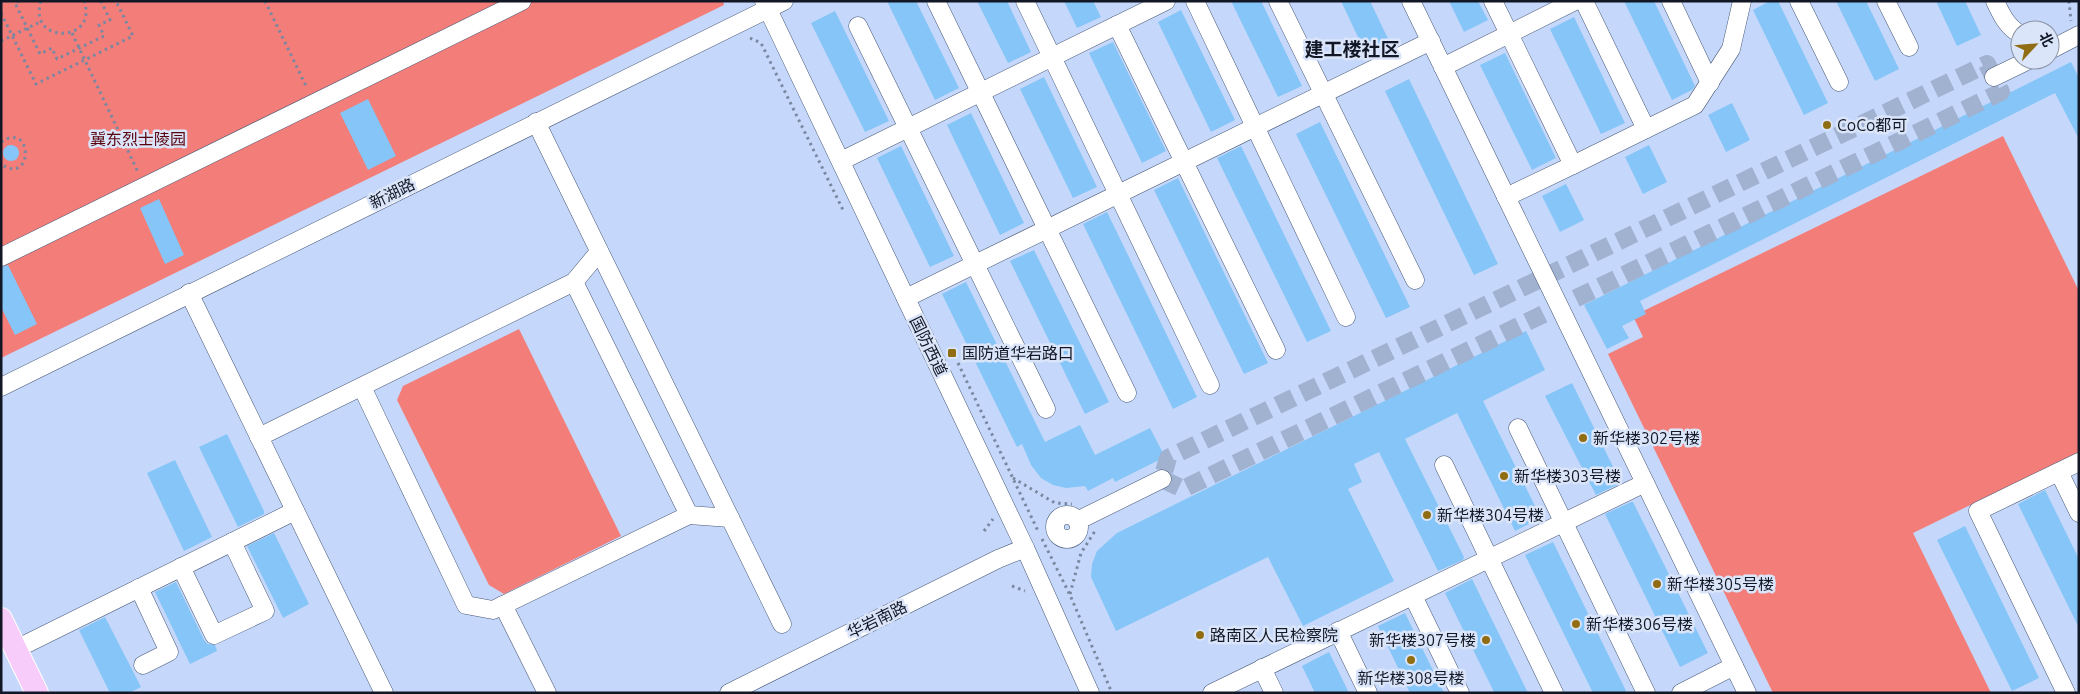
<svg xmlns="http://www.w3.org/2000/svg" width="2080" height="694" viewBox="0 0 2080 694" font-family="Ubuntu,'Noto Sans SC',sans-serif">
<style>
.green{fill:#f27d79}
.building{fill:#85c5f7}
.lines{fill:none;stroke-linecap:round;stroke-linejoin:round}
.minor-tunnel{stroke:#a1b1d0;stroke-width:18;stroke-dasharray:18 9;stroke-linecap:butt}
.minor-casing{stroke:#485876;stroke-width:19}
.major-casing{stroke:#fff;stroke-width:24}
.path{stroke:#7987a1;stroke-width:3;stroke-dasharray:2.5 4;stroke-linecap:butt}
.minor{stroke:#fff;stroke-width:18}
.major{stroke:#f7ccfb;stroke-width:22}
.poi-dot{fill:#906c12;stroke:#dae5fa;stroke-width:2}
.labels{text-anchor:middle;dominant-baseline:central;stroke-width:5;stroke-linejoin:round;paint-order:stroke}
.poi-label{font-size:16px;fill:#111724;stroke:#dae5fa;text-anchor:start}
.park-label{font-size:16px;fill:#59030d;stroke:#dae5fa}
.street-label{font-size:16px;fill:#111724;stroke:#dae5fa}
.quarter-label{font-size:19px;font-weight:bold;fill:#111724;stroke:#dae5fa}
</style>
<rect width="100%" height="100%" fill="#c5d8fb"/>
<g class="green">
<path d="M1 1H723L724 5 1 358Z"/>
<path d="M2003 136 2079 291V452L1913 533 1991 693H1773L1608 354 1643 337 1633 316Z"/>
<path d="M519 329 621 536 504 594 489 585 397 400 403 386Z"/>
</g>
<g class="building">
<path d="M887 1H916L959 88 935 100Z"/>
<path d="M977 1H1007L1031 52 1008 63Z"/>
<path d="M1064 1H1093L1101 17 1077 28Z"/>
<path d="M1231 1H1261L1302 86 1278 97Z"/>
<path d="M1341 1H1370L1390 43 1366 54Z"/>
<path d="M1449 1H1478L1488 20 1464 32Z"/>
<path d="M1624 1H1654L1695 86 1692 90 1672 100Z"/>
<path d="M1770 1H1778L1828 103 1804 115 1753 10Z"/>
<path d="M1836 1H1866L1899 69 1875 81Z"/>
<path d="M1936 1H1965L1981 35 1957 46Z"/>
<path d="M1181 10 1235 120 1211 132 1158 22Z"/>
<path d="M835 11 889 121 865 132 811 23Z"/>
<path d="M1574 17 1625 123 1601 134 1550 29Z"/>
<path d="M1113 42 1166 151 1142 163 1089 53Z"/>
<path d="M1505 53 1556 158 1532 170 1480 65Z"/>
<path d="M2071 62 2079 78V139L2055 93 1640 301 1646 314 1622 326 1629 338 1607 349 1584 305Z"/>
<path d="M1044 77 1097 187 1073 198 1020 89Z"/>
<path d="M1409 79 1498 264 1474 275 1385 91Z"/>
<path d="M368 99 396 156 368 170 340 113Z"/>
<path d="M1732 103 1750 140 1726 152 1708 115Z"/>
<path d="M971 113 1024 223 1000 235 947 125Z"/>
<path d="M1320 122 1410 307 1386 318 1296 134Z"/>
<circle cx="11" cy="153" r="8"/>
<path d="M1649 145 1667 182 1643 194 1625 157Z"/>
<path d="M901 146 954 256 930 267 877 158Z"/>
<path d="M1241 146 1331 331 1307 342 1217 158Z"/>
<path d="M1178 178 1268 363 1244 374 1154 190Z"/>
<path d="M1566 184 1584 220 1560 232 1542 196Z"/>
<path d="M159 199 184 255 165 264 140 208Z"/>
<path d="M1107 212 1197 397 1173 409 1083 224Z"/>
<path d="M1034 250 1109 402 1085 414 1010 261Z"/>
<path d="M8 265 37 324 15 335 1 307V267Z"/>
<path d="M966 282 1045 442 1080 425 1095 455 1150 428 1165 457 1115 482 1113 478 1088 491 1085 486 1066 488 1053 485 1041 478 1031 465 1022 444 1017 447 942 294Z"/>
<path d="M1526 331 1545 370 1483 401 1541 518 1515 531 1457 413 1405 439 1464 557 1463 560 1438 571 1379 452 1354 464 1362 482 1348 489 1394 581 1303 626 1268 557 1116 631 1091 577 1092 564 1097 551 1117 533Z"/>
<path d="M1572 383 1621 483 1596 495 1545 396Z"/>
<path d="M227 434 264 511V514L238 527 199 447Z"/>
<path d="M175 460 212 537 184 551 147 473Z"/>
<path d="M2045 490 2079 559V628L2018 504Z"/>
<path d="M1631 502H1633L1708 653 1680 667 1605 514Z"/>
<path d="M1965 526 2039 678 2012 691 1937 540Z"/>
<path d="M274 533 309 604 283 618 247 546Z"/>
<path d="M1553 542 1627 693H1593L1525 555Z"/>
<path d="M1472 579 1528 693H1494L1492 688 1445 593Z"/>
<path d="M176 582 204 640 208 644 215 645 217 651 190 664 155 592Z"/>
<path d="M1405 613 1444 693H1410L1378 626Z"/>
<path d="M105 617 141 687 129 693H110L79 630Z"/>
<path d="M1329 652 1349 693H1315L1302 666Z"/>
</g>
<g class="lines">
<path class="minor-tunnel" d="M1987 64 2001 92 1183 489 1162 479 1168 458Z"/>
<g class="minor-casing">
<g id="minor">
<path d="M764 1 1025 548 1090 693"/>
<path d="M936 1 1127 393"/>
<path d="M1025 1 1210 385"/>
<path d="M1195 1 1346 317"/>
<path d="M1278 1 1415 280"/>
<path d="M1411 1 1747 693"/>
<path d="M1493 1 1573 165 1506 197"/>
<path d="M1584 1 1646 129"/>
<path d="M1671 1 1710 83"/>
<path d="M1799 1 1839 82"/>
<path d="M1886 1 1909 47"/>
<path d="M1995 1C2001 14 2007 27 2020 34"/>
<path d="M1117 25 1276 350"/>
<path d="M858 26 1046 409"/>
<path d="M2050 50 2079 35"/>
<path d="M1443 67 1575 1"/>
<path d="M1994 77 2029 60"/>
<path d="M536 122 782 624"/>
<path d="M841 161 1166 1"/>
<path d="M1573 165 1695 105 1731 49 1742 1"/>
<path d="M1 257 522 1"/>
<path d="M189 293 384 693"/>
<path d="M906 298 1431 41"/>
<path d="M1 387 784 1"/>
<path d="M362 387 466 605 493 610 689 515 574 282"/>
<path d="M1518 428 1646 693"/>
<path d="M259 437 574 282 599 252"/>
<path d="M1444 465 1554 693"/>
<path d="M2059 472 2079 513"/>
<path d="M689 515 730 518"/>
<circle cx="1067" cy="527" r="12"/>
<path d="M1077 521 1162 479"/>
<path d="M181 567 214 635 265 611 232 542"/>
<path d="M139 588 169 652 143 665"/>
<path d="M1413 596 1460 693"/>
<path d="M503 605 547 693"/>
<path d="M1338 631 1368 693"/>
<path d="M16 649 295 511"/>
<path d="M1262 668 1274 693"/>
<path d="M729 693 998 559 1025 548"/>
<path d="M1212 693 1645 483"/>
<path d="M1681 693 1734 666"/>
<path d="M2066 693 1978 511 2079 462"/>
</g>
</g>
<g class="major-casing">
<path id="major" d="M1 619 37 693"/>
</g>
<g class="path">
<path d="M19 1 15 3 40 54 52 48 57 59 104 36 99 25 110 20 101 1"/>
<path d="M41 1C27 45 99 43 84 1"/>
<path d="M265 1 307 88"/>
<path d="M2069 1 2071 21"/>
<path d="M1 13 36 84 133 36 116 1"/>
<path d="M72 33 138 172"/>
<path d="M750 38 761 43 843 210"/>
<path d="M1 41 42 21"/>
<path d="M1 142C34 120 33 187 1 164"/>
<path d="M958 363 1038 531"/>
<path d="M1013 478 1055 503 1072 504"/>
<path d="M984 531 993 519"/>
<path d="M1042 539 1070 595 1112 693"/>
<path d="M1012 586 1025 591"/>
<path d="M1070 594 1081 553 1095 531"/>
</g>
<use href="#minor" class="minor"/>
<use href="#major" class="major"/>
</g>
<g class="poi-dot">
<circle cx="1827" cy="125" r="5"/>
<rect x="947" y="348" width="10" height="10" rx="2.5"/>
<circle cx="1583" cy="438" r="5"/>
<circle cx="1504" cy="476" r="5"/>
<circle cx="1427" cy="515" r="5"/>
<circle cx="1657" cy="584" r="5"/>
<circle cx="1576" cy="624" r="5"/>
<circle cx="1200" cy="635" r="5"/>
<circle cx="1486" cy="640" r="5"/>
<circle cx="1411" cy="660" r="5"/>
</g>
<g class="labels">
<g class="poi-label">
<text x="1837" y="125">CoCo都可</text>
<text x="962" y="353">国防道华岩路口</text>
<text x="1593" y="438">新华楼302号楼</text>
<text x="1514" y="476">新华楼303号楼</text>
<text x="1437" y="515">新华楼304号楼</text>
<text x="1667" y="584">新华楼305号楼</text>
<text x="1586" y="624">新华楼306号楼</text>
<text x="1210" y="635">路南区人民检察院</text>
<text x="1476" y="640" text-anchor="end">新华楼307号楼</text>
<text x="1411" y="678" text-anchor="middle">新华楼308号楼</text>
</g>
<g class="park-label">
<text x="138" y="139">冀东烈士陵园</text>
</g>
<g class="street-label">
<text transform="translate(392 193) rotate(-26)">新湖路</text>
<text transform="translate(929 346) rotate(64)">国防西道</text>
<text transform="translate(877 619) rotate(-26)">华岩南路</text>
</g>
<g class="quarter-label">
<text x="1352" y="49">建工楼社区</text>
</g>
</g>
<rect width="2080" height="694" fill="none" stroke="#111724" stroke-width="5"/>
<g transform="translate(2035 45) rotate(64)"><circle r="24" fill="#dae5fa" stroke="#8a93a4"/>
<path d="M0-4L9 19L0 12L-9 19Z" fill="#906c12"/>
<text y="-8" font-size="14" font-weight="bold" text-anchor="middle" fill="#111724">北</text>
</g>
</svg>
